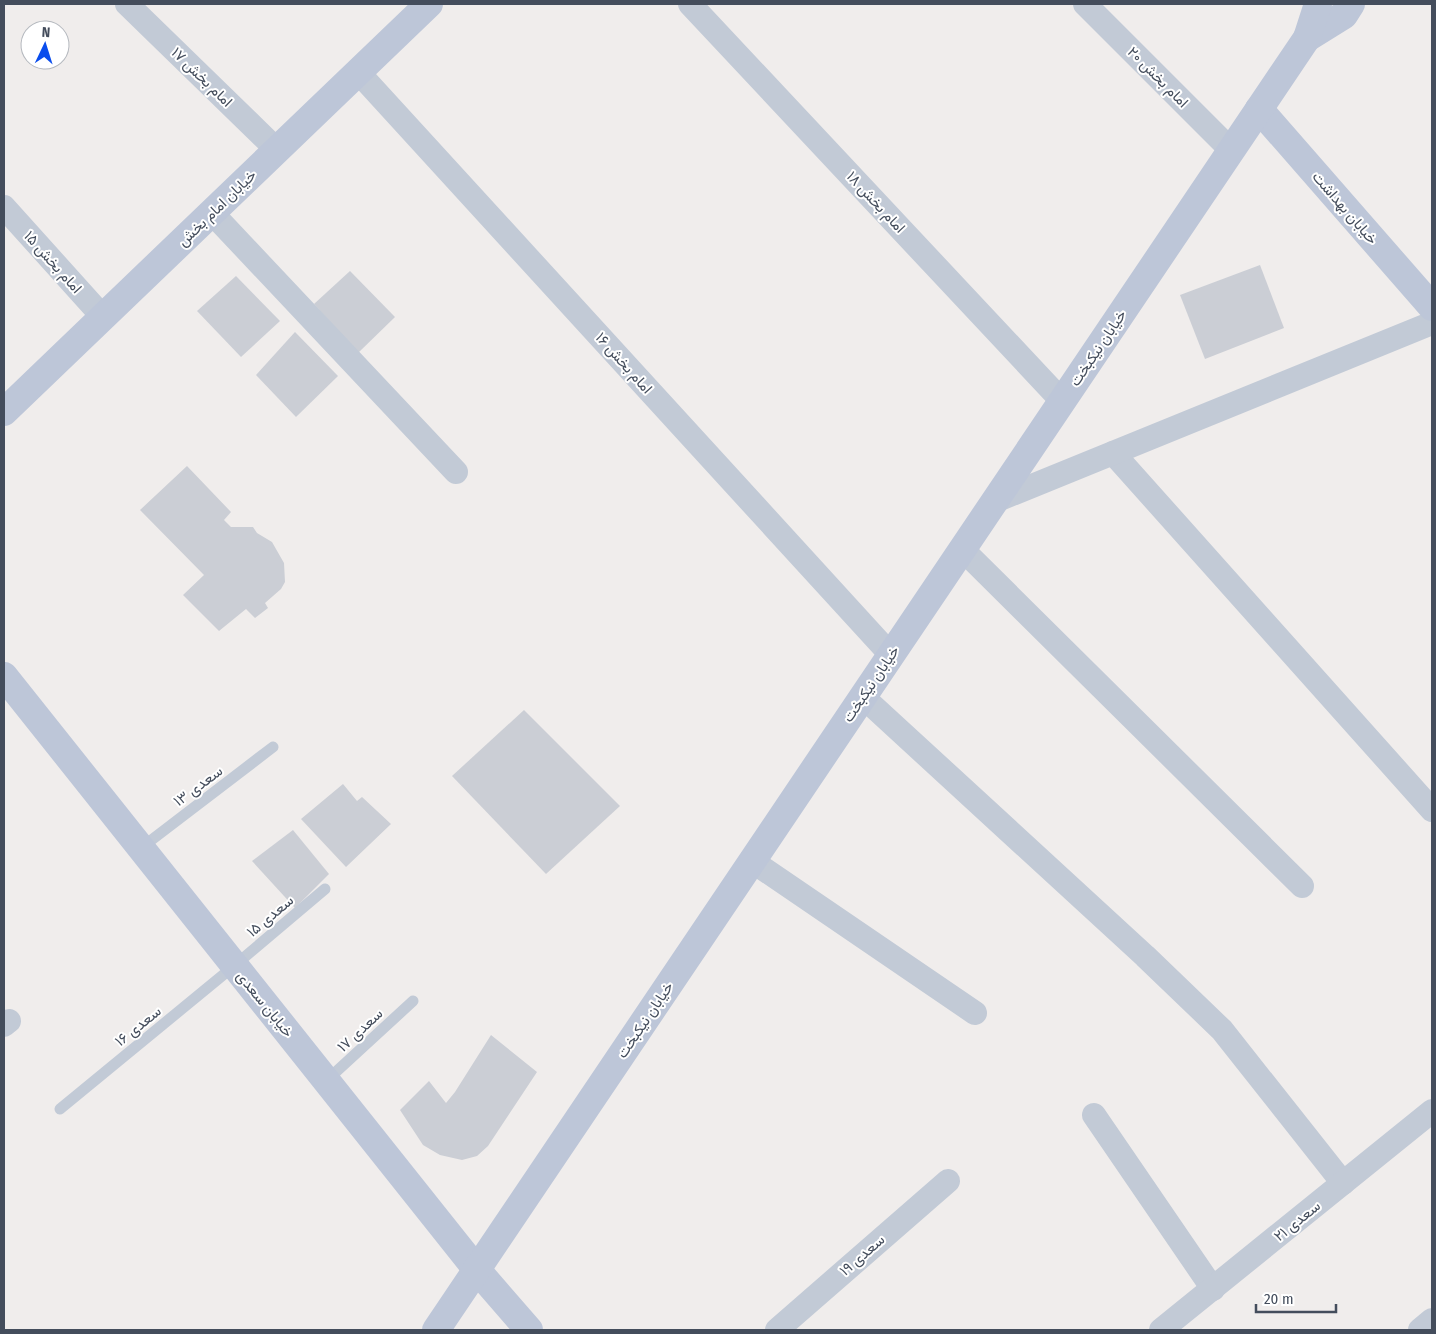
<svg xmlns="http://www.w3.org/2000/svg" width="1436" height="1334" viewBox="0 0 1436 1334" font-family="'Fira Sans Condensed',Vazirmatn,sans-serif">
<style>
.building{fill:#cbced5}
.lines{fill:none;stroke-linecap:round;stroke-linejoin:round}
.lane{stroke:#c2cad6;stroke-width:11}
.street{stroke:#c2cad6;stroke-width:24}
.secondary{stroke:#bdc6d8;stroke-width:28}
.labels{text-anchor:middle;dominant-baseline:central;stroke-width:4;stroke-linejoin:round;paint-order:stroke}
.street-label{font-size:15px;fill:#444d5c;stroke:#fff}
</style>
<rect width="100%" height="100%" fill="#f0edec"/>
<g class="building">
<path d="M1260 265 1284 328 1205 359 1180 295Z"/>
<path d="M350 271 395 317 358 353 314 304Z"/>
<path d="M236 276 280 321 241 357 197 311Z"/>
<path d="M295 332 338 376 296 417 256 375Z"/>
<path d="M187 466 231 512 224 520 231 527H253L257 533 272 542 284 563 285 582 281 589 265 603 268 608 255 618 246 609 219 631 183 595 204 575 140 510Z"/>
<path d="M524 710 620 806 546 874 452 776Z"/>
<path d="M343 784 357 801 362 797 391 824 346 867 301 819Z"/>
<path d="M293 830 329 874 295 908 252 861Z"/>
<path d="M491 1035 537 1072 488 1146 477 1156 462 1160 440 1155 423 1145 400 1110 429 1081 446 1103 455 1092Z"/>
</g>
<g class="lines">
<g class="lane">
<path d="M141 848 273 747"/>
<path d="M326 1081 413 1001"/>
<path d="M60 1109 234 966 325 889"/>
</g>
<g class="street">
<path d="M127 4 277 150"/>
<path d="M690 4 1062 401"/>
<path d="M1085 4 1231 150"/>
<path d="M358 72 891 655"/>
<path d="M4 207 103 317"/>
<path d="M212 213 456 472"/>
<path d="M1113 453 1432 810"/>
<path d="M995 501 1432 323"/>
<path d="M962 549 1302 886"/>
<path d="M863 697 1145 956 1222 1030 1343 1183"/>
<path d="M752 861 975 1013"/>
<path d="M4 1025 9 1021"/>
<path d="M1094 1115 1213 1289"/>
<path d="M777 1330 948 1181"/>
<path d="M1161 1330 1432 1111"/>
<path d="M1420 1330 1432 1320"/>
</g>
<g class="secondary">
<path d="M1307 38 1344 15 1351 4"/>
<path d="M1259 109 1432 307"/>
<path d="M4 412 429 4"/>
<path d="M4 676 477 1270 529 1330"/>
<path d="M436 1330 1307 38 1318 4"/>
</g>
</g>
<g class="labels">
<g class="street-label">
<text transform="translate(202 77) rotate(44)">امام بخش ۱۷</text>
<text transform="translate(1158 77) rotate(45)">امام بخش ۲۰</text>
<text transform="translate(876 202) rotate(47)">امام بخش ۱۸</text>
<text transform="translate(217 208) rotate(-44)">خیابان امام بخش</text>
<text transform="translate(1345 208) rotate(49)">خیابان بهداشت</text>
<text transform="translate(53 262) rotate(48)">امام بخش ۱۵</text>
<text transform="translate(1098 348) rotate(-56)">خیابان نیکبخت</text>
<text transform="translate(624 363) rotate(48)">امام بخش ۱۶</text>
<text transform="translate(871 684) rotate(-56)">خیابان نیکبخت</text>
<text transform="translate(198 786) rotate(-37)">سعدی ۱۳</text>
<text transform="translate(270 916) rotate(-40)">سعدی ۱۵</text>
<text transform="translate(265 1004) rotate(51)">خیابان سعدی</text>
<text transform="translate(645 1020) rotate(-56)">خیابان نیکبخت</text>
<text transform="translate(138 1026) rotate(-39)">سعدی ۱۶</text>
<text transform="translate(360 1030) rotate(-43)">سعدی ۱۷</text>
<text transform="translate(1297 1221) rotate(-39)">سعدی ۲۱</text>
<text transform="translate(862 1255) rotate(-41)">سعدی ۱۹</text>
</g>
</g>
<rect width="1436" height="1334" fill="none" stroke="#444d5c" stroke-width="10"/>
<g transform="translate(45 45) rotate(4)"><circle r="24" fill="#ffffff" stroke="#b4b8be"/>
<path d="M0-4L9 19L0 12L-9 19Z" fill="#0a4ded"/>
<text y="-8" font-size="14" font-weight="bold" text-anchor="middle" fill="#444d5c">N</text>
</g>
<path d="M1256 1304v8h80v-8" fill="none" stroke="#444d5c" stroke-width="2.5"/>
<text x="1264" y="1304" font-size="15" fill="#444d5c" stroke="#ffffff" stroke-width="4" paint-order="stroke">20 m</text>
</svg>
